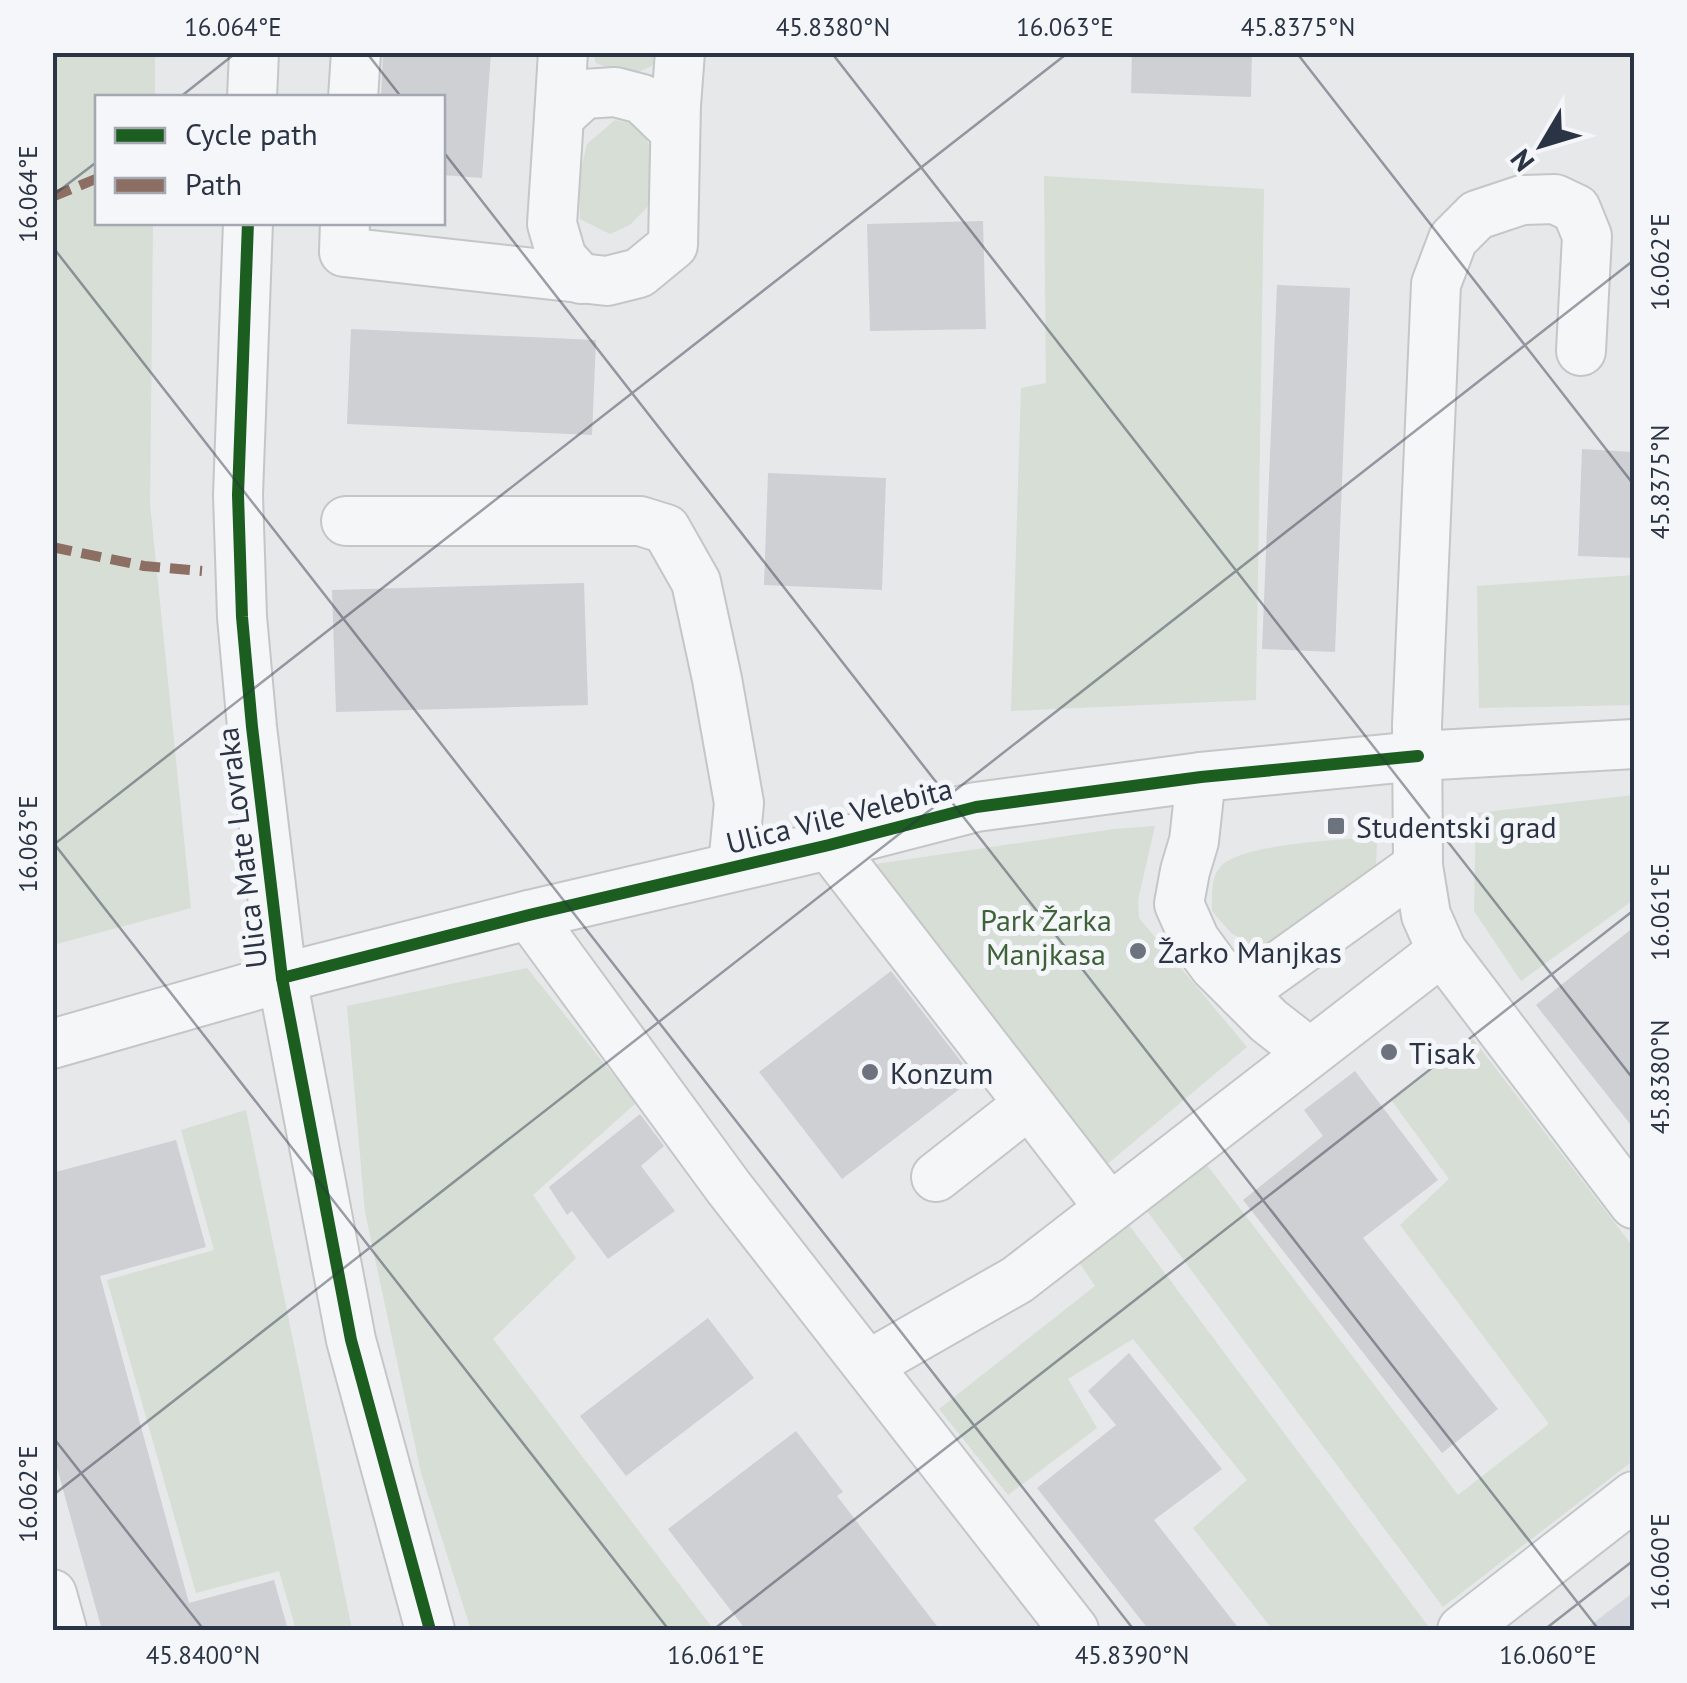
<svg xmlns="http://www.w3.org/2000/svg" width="1687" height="1683" viewBox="0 0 1687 1683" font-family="'PT Sans',sans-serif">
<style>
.built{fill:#d4d7dd}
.green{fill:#d6ded6}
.building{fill:#ced0d3}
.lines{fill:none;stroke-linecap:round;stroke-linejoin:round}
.minor-casing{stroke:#c4c6c8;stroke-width:52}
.minor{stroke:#f5f6f7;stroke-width:48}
.quiet{stroke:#8d6e63;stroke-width:10;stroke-dasharray:20 10;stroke-linecap:butt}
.cycleway-casing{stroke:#f4f6f9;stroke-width:19}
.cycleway{stroke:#1b5e20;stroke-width:12}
.ticks{fill:none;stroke:#2b3445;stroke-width:2.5;stroke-opacity:0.45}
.poi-dot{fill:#6c737f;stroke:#f4f6f9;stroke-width:4}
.labels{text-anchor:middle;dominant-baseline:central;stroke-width:10;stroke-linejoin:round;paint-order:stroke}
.street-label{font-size:30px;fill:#2b3445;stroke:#f4f6f9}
.poi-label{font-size:30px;fill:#2b3445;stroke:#f4f6f9;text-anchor:start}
.park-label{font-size:30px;fill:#3f6138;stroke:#f4f6f9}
.neatline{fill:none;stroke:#2b3445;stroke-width:4}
.ticks-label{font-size:25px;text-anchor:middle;fill:#2b3445}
</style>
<rect width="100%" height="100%" fill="#e6e8ea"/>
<path class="built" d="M1634 1592V1630H1584Z"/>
<g class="green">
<path d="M53 52 155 53V97L98 98V222L153 223 150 504 191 908 53 945Z"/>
<path d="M593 53H657L652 66 629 76 596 63Z"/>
<path d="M615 120 639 125 657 160 650 204 630 225 610 234 580 219 579 178 587 144Z"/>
<path d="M1044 176 1264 189 1256 700 1011 711 1021 388 1046 383Z"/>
<path d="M1634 575V705L1479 708 1477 586Z"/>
<path d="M1634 795V903L1632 901 1521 981 1474 911 1476 813Z"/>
<path d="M1155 826 1138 900 1139 918 1247 1047 1099 1171 876 864 1114 829Z"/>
<path d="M1358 838 1377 841 1376 867 1299 927 1260 950 1231 933 1212 911C1212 896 1210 878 1221 866 1241 845 1328 841 1358 838Z"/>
<path d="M527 968 636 1103 533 1195 576 1258 493 1339 714 1630H471L421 1473 365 1212 347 1006Z"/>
<path d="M1473 1039 1634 1248V1460L1443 1607 1147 1211 1207 1165 1458 1495 1549 1424 1400 1225 1449 1179 1392 1101Z"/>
<path d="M246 1110 351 1625 352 1630H296L279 1571 196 1593 107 1280 214 1250 181 1130Z"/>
<path d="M1123 1217 1431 1630H1273L1193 1528 1247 1480 1133 1339 1068 1379 1097 1428 1008 1495 939 1409 1095 1286 1077 1259Z"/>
</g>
<g class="building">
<path d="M383 52H491L482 178 442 175V98H381Z"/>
<path d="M1132 52H1252L1251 97 1131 93Z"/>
<path d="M983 221 986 329 870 331 867 224Z"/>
<path d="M1277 285 1350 288 1335 652 1262 649Z"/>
<path d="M351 329 596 340 592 435 347 424Z"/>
<path d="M1582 449 1634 452V558L1578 556Z"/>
<path d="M768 473 886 478 882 590 764 585Z"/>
<path d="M584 583 588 705 336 712 332 590Z"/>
<path d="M1634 927V1129L1536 1005Z"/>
<path d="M891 971 974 1078 842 1179 759 1072Z"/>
<path d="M1355 1071 1438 1180 1363 1238 1498 1409 1442 1453 1243 1200 1323 1136 1304 1110Z"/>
<path d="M640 1114 664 1146 641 1166 675 1211 608 1259 572 1211 567 1215 549 1187Z"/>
<path d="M176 1140 206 1247 100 1276 189 1603 274 1580 288 1630H102L52 1450V1173Z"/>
<path d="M708 1318 754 1378 626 1476 580 1416Z"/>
<path d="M1129 1353 1222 1469 1154 1520 1240 1630H1149L1037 1488 1116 1425 1088 1391Z"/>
<path d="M796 1431 843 1492 837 1496 940 1630H746L668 1529Z"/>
</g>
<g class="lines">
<g class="minor-casing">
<g id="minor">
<path d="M252 98 254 52"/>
<path d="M353 98 356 52"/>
<path d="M559 117 563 52"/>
<path d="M248 222 238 495 242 617 252 727 282 978 351 1340 430 1630"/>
<path d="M345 222 344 252 607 281 639 273 673 245 676 105 680 52"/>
<path d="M581 279 562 258 552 224 559 117 584 94 615 92 642 99 675 131"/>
<path d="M1581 351 1587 236 1576 209 1555 199 1522 200 1477 215 1453 239 1436 284 1417 725 1418 866 1426 915 1442 951 1634 1204"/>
<path d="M346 521H640L666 529 696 582 717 679 739 803 733 866"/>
<path d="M1201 777 1194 841 1185 871 1179 904 1195 940 1214 966 1269 1021 1309 1052"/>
<path d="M829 845 1095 1189"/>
<path d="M529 915 729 1188 1074 1630"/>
<path d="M1241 993 1418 866"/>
<path d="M52 1044 282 978 529 915 829 845 976 807 1201 777 1418 756 1634 744"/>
<path d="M936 1177 1029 1104"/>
<path d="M868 1365 1017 1280 1442 951"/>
<path d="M52 1594 62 1630"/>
<path d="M1462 1630 1634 1496"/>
</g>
</g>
<use href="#minor" class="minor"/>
<g class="quiet">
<path d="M52 197 98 178"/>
<path d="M52 547 144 566 202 571"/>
</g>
<g class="cycleway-casing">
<g id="cycleway">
<path d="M248 222 238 495 242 617 252 727 282 978 351 1340 430 1630"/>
<path d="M282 978 529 915 829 845 976 807 1201 777 1418 756"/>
</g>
</g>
<use href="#cycleway" class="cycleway"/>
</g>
<path class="ticks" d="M366 52 402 98M831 52 1634 1080M1296 52 1634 485M179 98 237 52M442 150 1599 1630M52 196 98 161M52 246 1134 1630M52 841 669 1630M52 846 1069 52M52 1436 204 1630M52 1496 1634 260M713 1630 1634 910M1544 1630 1634 1560"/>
<g class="poi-dot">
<rect x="1326" y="816" width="20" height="20" rx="5"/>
<circle cx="1138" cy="951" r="10"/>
<circle cx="1389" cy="1052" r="10"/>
<circle cx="870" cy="1072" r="10"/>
</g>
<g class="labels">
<g class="street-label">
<text transform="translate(839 815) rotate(-14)">Ulica Vile Velebita</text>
<text transform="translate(241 848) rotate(-97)">Ulica Mate Lovraka</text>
</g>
<g class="poi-label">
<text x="1356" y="826">Studentski grad</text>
<text x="1158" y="951">Žarko Manjkas</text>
<text x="1409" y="1052">Tisak</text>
<text x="890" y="1072">Konzum</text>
</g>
<g class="park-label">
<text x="1046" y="919">Park Žarka<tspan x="1046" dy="34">Manjkasa</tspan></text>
</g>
</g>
<rect width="1687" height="1683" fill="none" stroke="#f4f6f9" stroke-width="110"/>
<rect x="95" y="95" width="350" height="130" fill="#f4f6f9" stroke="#a4a8b1" stroke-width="2.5"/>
<rect x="115" y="128" width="50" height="15" fill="#1b5e20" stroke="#a4a8b1" stroke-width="2.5"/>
<text x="185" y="145" font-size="30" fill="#2b3445">Cycle path</text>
<rect x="115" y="178" width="50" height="15" fill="#8d6e63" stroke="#a4a8b1" stroke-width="2.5"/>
<text x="185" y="195" font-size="30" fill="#2b3445">Path</text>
<g transform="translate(1542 145) rotate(232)" stroke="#f4f6f9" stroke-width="8" paint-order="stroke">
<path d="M0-8L18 38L0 25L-18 38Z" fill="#2b3445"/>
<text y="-15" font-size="28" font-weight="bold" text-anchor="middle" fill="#2b3445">N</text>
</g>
<rect x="55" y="55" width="1577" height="1573" class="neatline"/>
<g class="ticks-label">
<text x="233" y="36">16.064°E</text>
<text x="833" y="36">45.8380°N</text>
<text x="1065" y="36">16.063°E</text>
<text x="1298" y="36">45.8375°N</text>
<text transform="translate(28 194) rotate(-90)" y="9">16.064°E</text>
<text transform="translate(1660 262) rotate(-90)" y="9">16.062°E</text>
<text transform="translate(1660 482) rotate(-90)" y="9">45.8375°N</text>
<text transform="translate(28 844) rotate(-90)" y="9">16.063°E</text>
<text transform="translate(1660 912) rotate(-90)" y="9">16.061°E</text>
<text transform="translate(1660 1077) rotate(-90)" y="9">45.8380°N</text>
<text transform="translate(28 1494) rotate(-90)" y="9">16.062°E</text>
<text transform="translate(1660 1562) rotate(-90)" y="9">16.060°E</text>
<text x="203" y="1664">45.8400°N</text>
<text x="716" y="1664">16.061°E</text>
<text x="1132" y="1664">45.8390°N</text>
<text x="1548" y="1664">16.060°E</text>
</g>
</svg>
